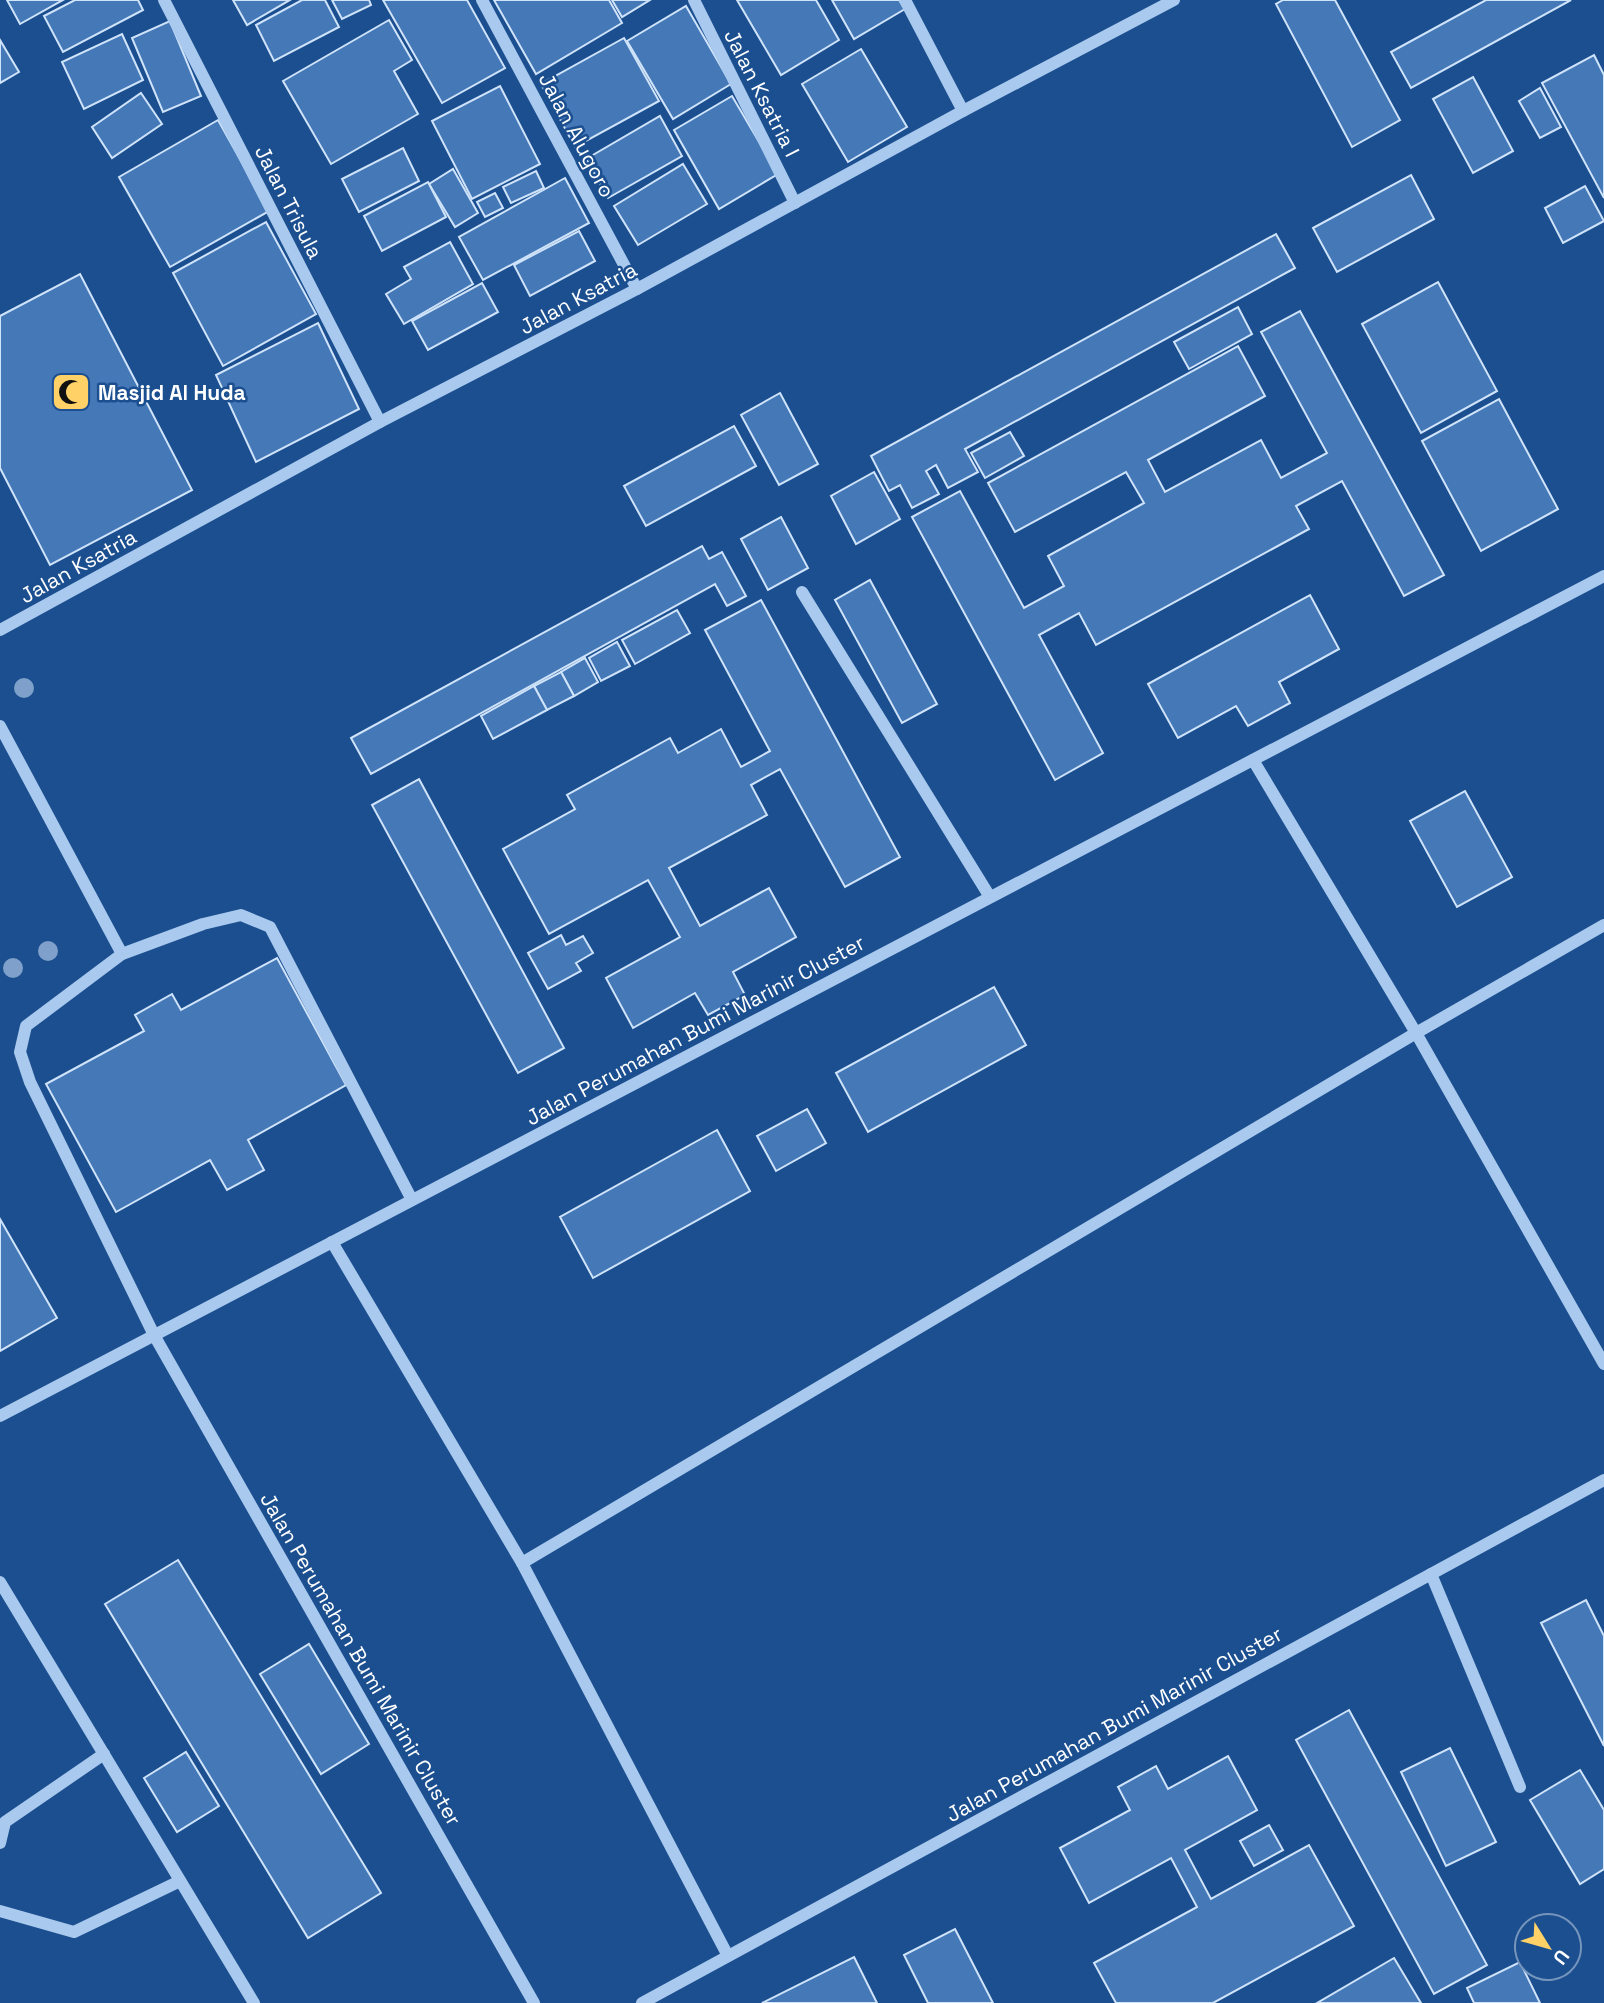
<svg xmlns="http://www.w3.org/2000/svg" width="1604" height="2003" viewBox="0 0 1604 2003" font-family="'Space Grotesk',sans-serif">
<style>
.building{fill:#4478b7;stroke:#cfe3fa;stroke-width:2}
.lines{fill:none;stroke-linecap:round;stroke-linejoin:round}
.minor{stroke:#a9c9ee;stroke-width:12}
.tree{fill:#7ea0ca}
.labels{text-anchor:middle;dominant-baseline:central;stroke-width:5;stroke-linejoin:round;paint-order:stroke}
.street-label{font-size:21px;fill:#fff;stroke:#1b4f8f}
.poi-label{font-size:21px;font-weight:bold;fill:#fff;stroke:#1b4f8f;text-anchor:start}
</style>
<rect width="100%" height="100%" fill="#1b4f8f"/>
<g class="building">
<path d="M7 0H63L20 24Z"/>
<path d="M75 0H138L143 10 63 52 44 16Z"/>
<path d="M233 0H290L247 25Z"/>
<path d="M302 0H325L339 27 274 61 256 25Z"/>
<path d="M332 0H369L371 5 342 19Z"/>
<path d="M383 0H467L505 68 442 103Z"/>
<path d="M494 0H609L622 23 536 74Z"/>
<path d="M612 0H650L622 17Z"/>
<path d="M737 0H816L839 40 781 75Z"/>
<path d="M832 0H899L905 9 854 39Z"/>
<path d="M1283 0H1335L1400 120 1352 147 1276 4Z"/>
<path d="M1486 0H1571L1411 88 1391 52Z"/>
<path d="M686 6 731 84 673 119 627 41Z"/>
<path d="M389 20 412 60 394 71 418 114 331 164 283 81Z"/>
<path d="M170 21 201 96 163 112 132 38Z"/>
<path d="M122 34 143 80 84 109 62 62Z"/>
<path d="M624 38 659 101 575 147 541 84Z"/>
<path d="M0 40 19 72 0 83Z"/>
<path d="M861 49 907 127 848 162 802 84Z"/>
<path d="M1594 55 1604 75V198L1542 83Z"/>
<path d="M1473 77 1513 151 1473 173 1433 99Z"/>
<path d="M500 86 540 164 472 199 432 121Z"/>
<path d="M1540 88 1561 127 1540 138 1519 101Z"/>
<path d="M141 93 162 124 112 158 92 127Z"/>
<path d="M732 96 778 174 719 209 674 130Z"/>
<path d="M660 116 682 156 608 198 586 159Z"/>
<path d="M218 120 269 211 170 267 119 177Z"/>
<path d="M403 148 419 181 359 212 342 179Z"/>
<path d="M683 164 707 204 638 245 614 206Z"/>
<path d="M453 169 478 213 455 227 429 184Z"/>
<path d="M536 171 544 188 511 203 503 187Z"/>
<path d="M1411 175 1434 219 1337 272 1313 228Z"/>
<path d="M565 178 589 223 483 280 459 237Z"/>
<path d="M428 182 446 217 382 251 364 216Z"/>
<path d="M1585 186 1604 221 1563 243 1545 208Z"/>
<path d="M495 193 503 208 485 217 477 202Z"/>
<path d="M266 222 316 314 223 366 173 273Z"/>
<path d="M579 231 595 261 530 296 514 265Z"/>
<path d="M1276 234 1295 268 965 449 978 472 948 488 936 465 926 471 939 494 912 508 900 485 889 491 871 456Z"/>
<path d="M450 242 473 284 404 324 386 294 411 279 404 267Z"/>
<path d="M80 274 192 490 50 565 0 468V316Z"/>
<path d="M1438 282 1497 391 1421 433 1362 324Z"/>
<path d="M482 283 498 312 428 350 412 321Z"/>
<path d="M1238 307 1252 334 1189 369 1174 342Z"/>
<path d="M1300 311 1444 575 1404 596 1342 481 1296 506 1309 529 1096 645 1079 613 1039 635 1103 753 1055 780 912 517 960 491 1024 608 1064 586 1048 556 1144 503 1126 472 1015 532 988 483 1238 346 1265 396 1148 460 1165 492 1261 440 1281 478 1327 453 1261 332Z"/>
<path d="M318 323 359 409 256 462 216 375Z"/>
<path d="M780 393 818 464 779 485 741 415Z"/>
<path d="M1499 399 1558 509 1481 551 1422 441Z"/>
<path d="M734 426 756 466 646 526 624 486Z"/>
<path d="M1010 432 1024 456 985 478 971 453Z"/>
<path d="M874 472 900 519 856 544 831 496Z"/>
<path d="M781 517 808 568 768 590 741 539Z"/>
<path d="M702 546 709 559 722 552 746 596 727 606 715 584 371 774 351 738Z"/>
<path d="M870 580 937 704 902 723 835 600Z"/>
<path d="M1310 595 1339 649 1279 682 1290 703 1248 726 1236 706 1178 738 1148 684Z"/>
<path d="M761 600 900 857 845 887 780 769 751 785 767 815 669 868 700 926 769 888 796 937 733 972 745 995 708 1015 695 993 633 1028 606 978 680 937 648 880 549 934 503 849 575 809 567 795 670 738 678 753 721 729 741 767 770 751 705 630Z"/>
<path d="M677 610 690 633 635 664 622 640Z"/>
<path d="M617 642 630 666 601 681 589 658Z"/>
<path d="M585 658 598 682 574 696 561 672Z"/>
<path d="M561 672 574 696 547 710 534 686Z"/>
<path d="M534 686 547 710 493 739 481 716Z"/>
<path d="M419 779 564 1048 518 1073 372 805Z"/>
<path d="M1465 791 1512 877 1457 907 1410 821Z"/>
<path d="M561 935 566 945 583 936 593 953 576 963 581 971 548 989 528 953Z"/>
<path d="M277 958 346 1085 248 1140 264 1170 227 1190 210 1160 116 1212 46 1084 144 1031 135 1015 172 994 181 1010Z"/>
<path d="M994 987 1026 1045 868 1132 836 1073Z"/>
<path d="M807 1109 826 1143 776 1171 757 1136Z"/>
<path d="M717 1130 750 1191 593 1278 560 1217Z"/>
<path d="M0 1219 57 1318 0 1351Z"/>
<path d="M178 1560 381 1893 308 1938 105 1604Z"/>
<path d="M1586 1600 1604 1636V1746L1541 1623Z"/>
<path d="M309 1644 369 1744 321 1774 260 1674Z"/>
<path d="M1349 1710 1487 1965 1434 1994 1296 1740Z"/>
<path d="M1450 1748 1496 1842 1446 1866 1401 1772Z"/>
<path d="M186 1752 219 1806 177 1832 144 1778Z"/>
<path d="M1228 1756 1257 1810 1185 1850 1211 1899 1309 1845 1354 1926 1213 2003H1116L1094 1963 1197 1907 1171 1858 1089 1903 1060 1848 1130 1810 1118 1787 1156 1766 1168 1789Z"/>
<path d="M1580 1770 1604 1810V1869L1580 1884 1530 1800Z"/>
<path d="M1269 1825 1283 1850 1254 1866 1240 1841Z"/>
<path d="M955 1929 993 2003H928L904 1955Z"/>
<path d="M854 1957 877 2003H762Z"/>
<path d="M1394 1958 1421 2003H1317Z"/>
<path d="M1520 1962 1540 2003H1474L1467 1988Z"/>
</g>
<g class="lines">
<g class="minor">
<path d="M164 0 380 422"/>
<path d="M482 0 637 289"/>
<path d="M694 0 795 203"/>
<path d="M905 0 963 111"/>
<path d="M802 592 990 897"/>
<path d="M0 630 380 422 637 289 963 111 1174 0"/>
<path d="M0 726 122 954"/>
<path d="M1253 760 1416 1033 1604 1364"/>
<path d="M412 1200 270 927 241 915 203 924 122 954 26 1026 20 1052 30 1082 154 1335 534 2003"/>
<path d="M332 1242 522 1563 1416 1033 1604 925"/>
<path d="M0 1416 1604 576"/>
<path d="M522 1563 728 1956"/>
<path d="M1431 1574 1520 1787"/>
<path d="M0 1582 254 2003"/>
<path d="M0 1843 5 1822 104 1754"/>
<path d="M0 1911 74 1932 180 1881"/>
<path d="M642 2003 1604 1480"/>
</g>
</g>
<g class="tree">
<circle cx="24" cy="688" r="10"/>
<circle cx="48" cy="951" r="10"/>
<circle cx="13" cy="968" r="10"/>
</g>
<defs>
<g id="mosque-square" transform="scale(2.0125)"><rect x="-9" y="-9" width="18" height="18" rx="4" fill="#ffd166" stroke="#1b4f8f"/><path d="M3.5-4.9A6 6 0 1 0 3.5 4.9A5 5 0 1 1 3.5-4.9Z" fill="#111"/></g>
</defs>
<g fill-rule="evenodd">
<use href="#mosque-square" x="71" y="392"/>
</g>
<g class="labels">
<g class="street-label">
<text transform="translate(762 93) rotate(63)">Jalan Ksatria I</text>
<text transform="translate(577 135) rotate(62)">Jalan Alugoro</text>
<text transform="translate(289 202) rotate(63)">Jalan Trisula</text>
<text transform="translate(578 298) rotate(-28)">Jalan Ksatria</text>
<text transform="translate(78 566) rotate(-29)">Jalan Ksatria</text>
<text transform="translate(695 1030) rotate(-28)">Jalan Perumahan Bumi Marinir Cluster</text>
<text transform="translate(361 1659) rotate(60)">Jalan Perumahan Bumi Marinir Cluster</text>
<text transform="translate(1114 1724) rotate(-29)">Jalan Perumahan Bumi Marinir Cluster</text>
</g>
<g class="poi-label">
<text x="98" y="392">Masjid Al Huda</text>
</g>
</g>
<g transform="translate(1548 1947) rotate(127)"><circle r="33" fill="#1b4f8f" stroke="#7695bc" stroke-width="2"/>
<path d="M0-5L12 26L0 18L-12 26Z" fill="#ffd166"/>
<text y="-10" font-size="19" font-weight="bold" text-anchor="middle" fill="#ffffff">U</text>
</g>
</svg>
